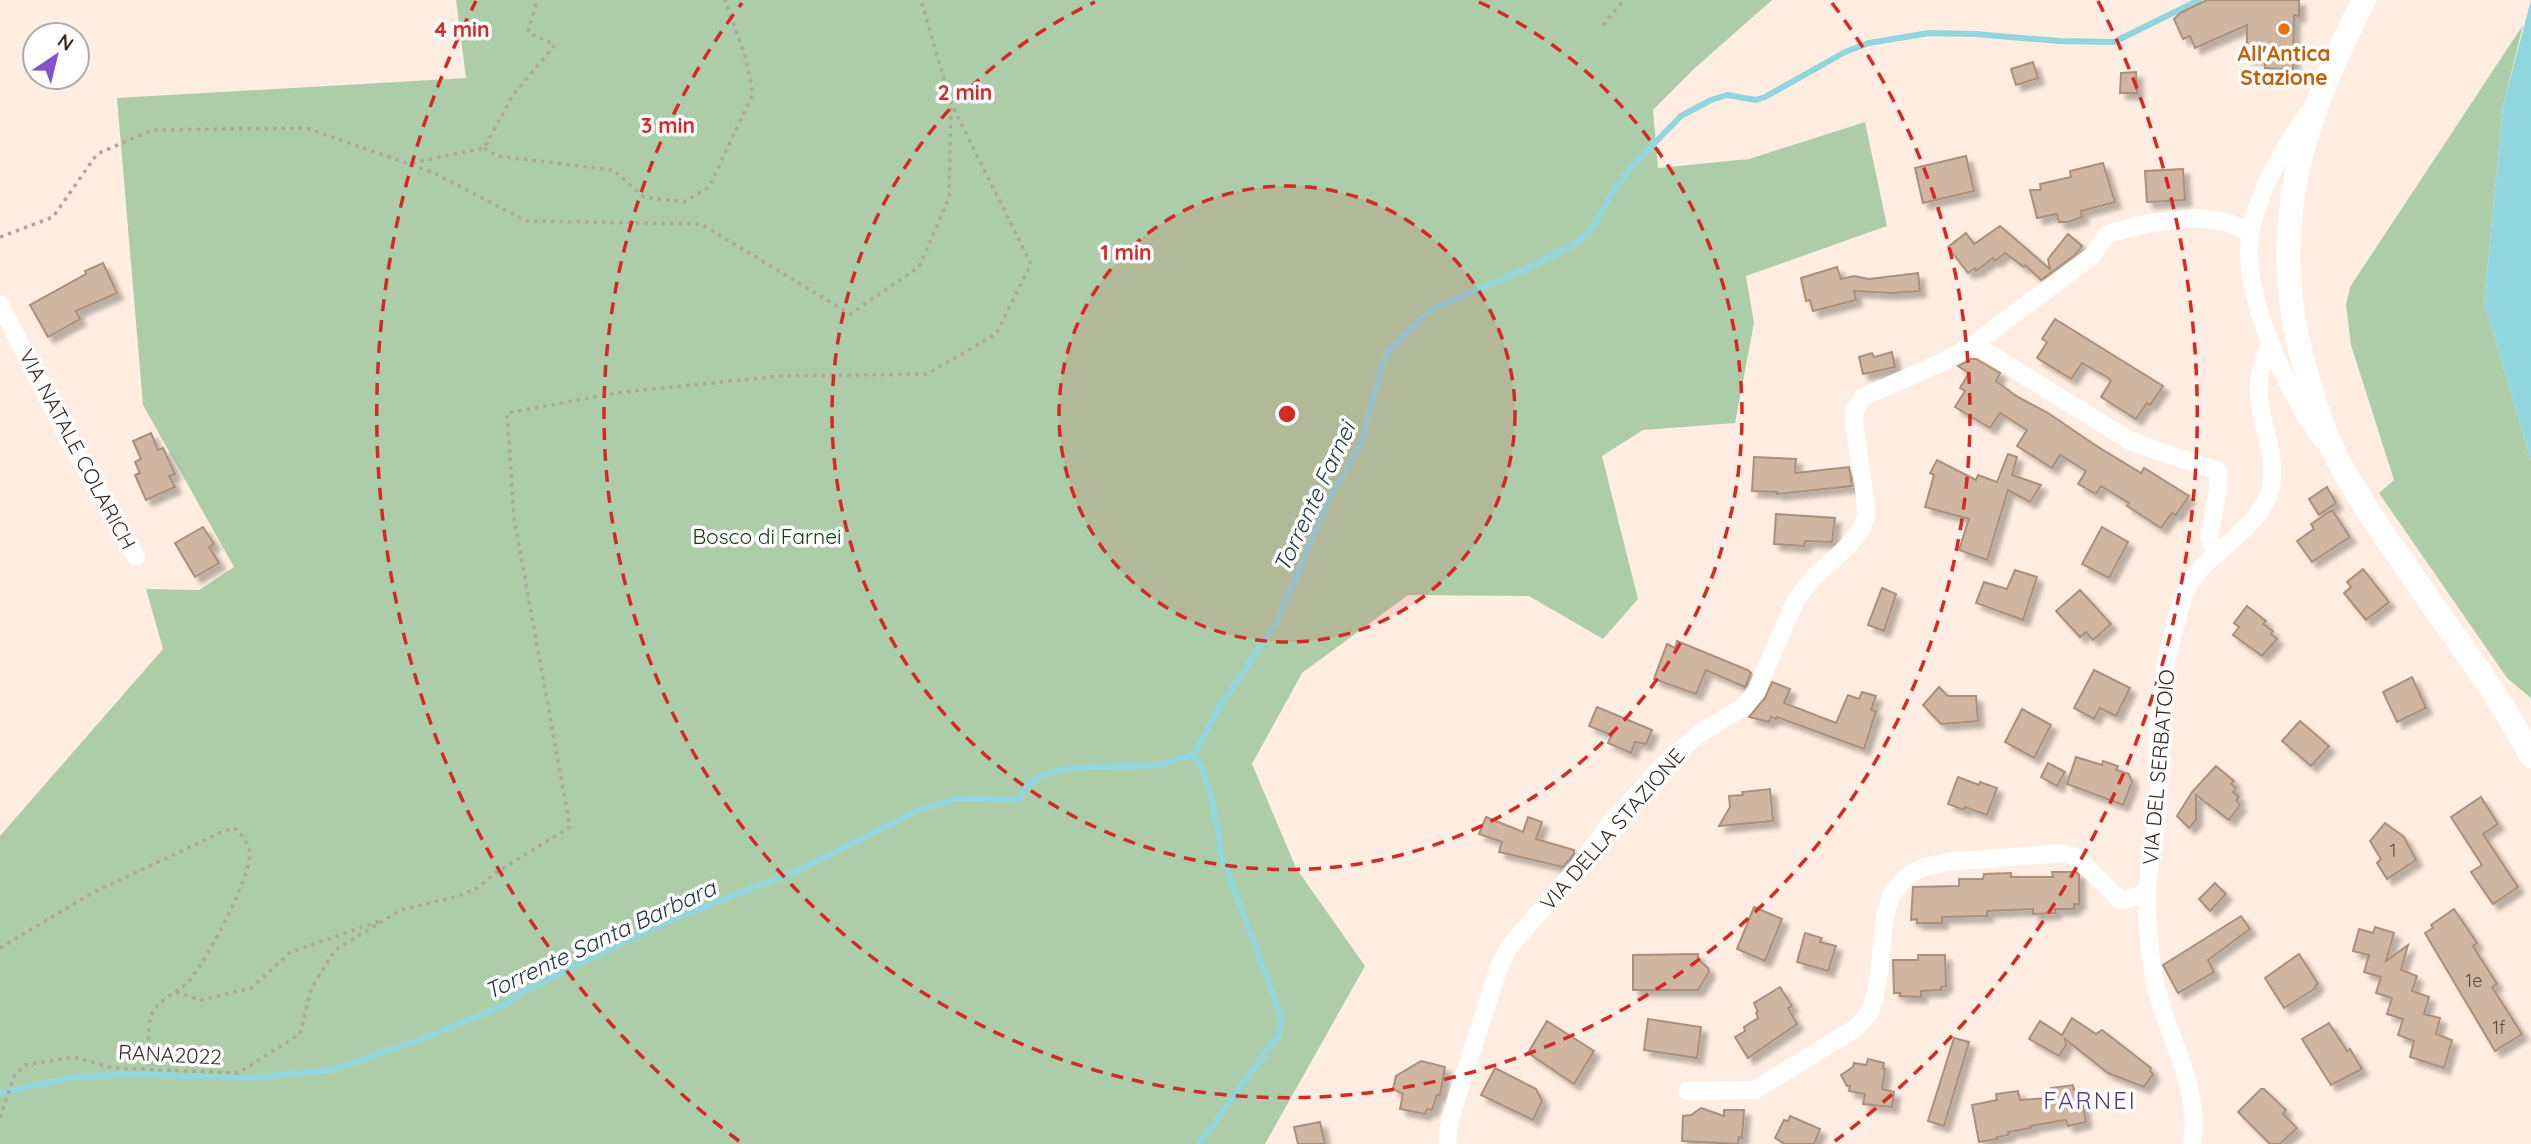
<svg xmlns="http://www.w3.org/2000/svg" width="2531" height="1144" viewBox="0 0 2531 1144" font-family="Quicksand,sans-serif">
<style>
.green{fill:#accda8}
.water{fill:#91d5de}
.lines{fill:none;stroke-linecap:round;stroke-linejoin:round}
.stream{stroke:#91d5de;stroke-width:6}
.building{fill:#d0b5a1;stroke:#aa907c;stroke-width:2;filter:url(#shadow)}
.path{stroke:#b3a499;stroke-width:3.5;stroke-dasharray:3.5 5;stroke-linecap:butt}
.street{stroke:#fff;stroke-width:18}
.secondary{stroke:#fff;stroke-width:24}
.ring{fill:none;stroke:#d62828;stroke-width:3.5;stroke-dasharray:12 9}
.food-dot{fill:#e8710a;stroke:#fff;stroke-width:2.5}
.labels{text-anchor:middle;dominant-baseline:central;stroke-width:7;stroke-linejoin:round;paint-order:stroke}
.number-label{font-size:18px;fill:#5d4e43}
.food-label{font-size:21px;font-weight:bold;fill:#c56008;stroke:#fff}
.street-label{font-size:21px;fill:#372c24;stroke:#fff}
.park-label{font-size:21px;fill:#0e410a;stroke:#fff}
.water-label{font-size:23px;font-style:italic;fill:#18393d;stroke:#fff}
.quarter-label{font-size:24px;letter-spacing:2px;fill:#543c78;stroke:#fff}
.centre{fill:#d62828;stroke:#fff;stroke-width:3.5}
.ring-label{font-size:21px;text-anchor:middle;font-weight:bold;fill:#d62828;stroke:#fff;stroke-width:7;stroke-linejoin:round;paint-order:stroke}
</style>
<defs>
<filter id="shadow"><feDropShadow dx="6" dy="6" stdDeviation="2" flood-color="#0004"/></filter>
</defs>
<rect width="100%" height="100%" fill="#feede0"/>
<g class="green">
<path d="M456 0H1772L1696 67 1653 110 1658 168 1749 159 1865 122 1887 226 1746 276 1754 323 1735 423 1643 430 1602 456 1638 599 1603 639 1529 596 1408 595 1302 673 1252 764 1296 868 1365 966 1265 1144H0V836L163 649 146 589 199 590 234 567 143 405 117 98 466 78Z"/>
<path d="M2523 25 2503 106 2484 303 2531 460V698L2507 678 2379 493 2394 480 2351 345 2346 305 2350 287Z"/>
</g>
<path class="water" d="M2531 0V460L2484 303 2503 106Z"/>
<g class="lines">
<g class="stream">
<path d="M0 1093 68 1078 128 1074 248 1078 332 1070 432 1035 502 1006 522 992 666 922 797 871 919 810 957 798 1019 800C1032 756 1121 769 1156 765 1169 763 1181 757 1193 755"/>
<path d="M1199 1144 1278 1036 1281 1016 1221 854C1219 833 1208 768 1193 755L1222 703 1277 622 1328 501 1362 442 1382 364 1390 349 1418 321 1436 307 1528 268 1578 242 1589 232 1618 184 1634 164 1681 116 1711 100 1727 95 1756 100 1765 97 1845 52 1869 43 1929 33 1975 34 2059 41 2114 42 2199 0"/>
</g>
</g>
<g class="building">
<path d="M2207 0H2299V16L2294 15 2293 70 2265 68V58H2247V25L2195 48 2190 36 2183 39 2174 19 2180 13Z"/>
<path d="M2033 62 2038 78 2016 85 2011 69Z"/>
<path d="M2136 72 2137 93H2120L2121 73Z"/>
<path d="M1966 156 1974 191 1923 203 1915 168Z"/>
<path d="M2103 163 2115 202 2081 211 2082 217 2068 222H2059L2057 214 2037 218 2030 190H2041L2040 184 2071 177 2070 171Z"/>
<path d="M2183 169 2185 200 2147 202 2145 171Z"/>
<path d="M2000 226 2050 269 2048 259 2068 234 2082 246 2075 255 2041 280 2025 265 2024 267 2005 253 1995 261 1993 258 1976 271 1975 268 1968 273 1948 247 1966 233 1974 244Z"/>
<path d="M103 263 117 293 76 311 80 319 48 337 30 305 86 274 85 271Z"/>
<path d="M1837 267 1841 279 1854 276 1869 279 1918 273 1920 291 1892 293 1854 291 1856 300 1813 311 1810 300 1806 301 1801 278Z"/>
<path d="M2055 319 2163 386 2150 405 2147 403 2136 419 2101 397 2111 381 2107 377 2082 363 2071 379 2037 358 2047 342 2042 339Z"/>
<path d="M1892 352 1895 367 1863 374 1859 357 1872 353 1874 357Z"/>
<path d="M1971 359H1976L2000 373 1996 381 2016 396 2048 413 2095 445 2141 473 2144 468 2189 496 2176 515 2172 513 2161 528 2127 506 2129 503 2101 486 2096 494 2078 484 2086 471 2060 455 2052 468 2017 446 2027 430 2000 413 1990 428 1955 407 1965 391 1960 388 1969 373 1958 366Z"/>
<path d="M151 433 158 450 163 448 175 474 169 476 175 487 146 500 135 475 140 473 135 462 141 459 133 441Z"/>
<path d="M2008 454 2017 457 2012 475 2041 485 2030 502 2008 490 1987 560 1959 550 1969 519 1925 507 1934 475 1930 473 1937 460 1976 480 1978 475 1997 482Z"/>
<path d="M1754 457 1796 459 1795 473 1849 467 1852 486 1777 494V492L1752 491Z"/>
<path d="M2327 487 2336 503 2319 515 2309 499Z"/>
<path d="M2332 510 2350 537 2312 562 2297 541 2314 529 2311 524Z"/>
<path d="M1776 514 1835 518 1832 542 1805 541 1804 546 1774 544Z"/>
<path d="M203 527 214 544 209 547 219 563 195 577 175 543Z"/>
<path d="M2102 527 2128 542 2109 578 2082 564Z"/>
<path d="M2363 569 2389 602 2366 620 2344 593 2351 587 2347 582Z"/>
<path d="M2015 570 2037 577 2023 620 1976 603 1984 582 2007 589Z"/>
<path d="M1882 588 1896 594 1884 631 1868 625Z"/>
<path d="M2080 590 2111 624 2093 640 2086 632 2080 637 2056 611Z"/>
<path d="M2247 606 2266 621 2263 624 2273 631 2271 634 2277 639 2262 656 2233 635 2239 627 2234 623Z"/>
<path d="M1677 641 1748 670 1751 673 1746 685 1745 687 1706 670 1696 694 1654 679 1667 644 1675 648Z"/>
<path d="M2094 670 2130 688 2116 716 2100 708 2094 719 2074 708Z"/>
<path d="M2412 677 2426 708 2397 722 2383 692Z"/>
<path d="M1772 682 1790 689 1784 703 1836 723 1848 695 1859 699 1862 692 1876 696 1871 710 1876 711 1864 749 1777 717 1776 719 1771 717 1769 722 1749 717 1765 698Z"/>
<path d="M1939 687 1948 696H1976L1978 721 1941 724 1923 705Z"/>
<path d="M1597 707 1652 730 1646 744 1635 742 1631 753 1608 743 1612 735 1589 726Z"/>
<path d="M2022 709 2051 725 2034 758 2005 742Z"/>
<path d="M2300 721 2329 746 2311 766 2282 741Z"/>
<path d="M2076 757 2102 765 2103 761 2118 766 2116 770 2129 774 2132 782 2123 805 2067 784Z"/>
<path d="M2048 763 2065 772 2057 786 2041 777Z"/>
<path d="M2216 766 2234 781 2231 784 2236 788 2233 792 2239 797 2236 800 2240 805 2229 820 2196 795V820L2189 828 2177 816 2192 792Z"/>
<path d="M1958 777 1979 785 1980 782 1997 788 1987 815 1965 807 1964 810 1948 804Z"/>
<path d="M1770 789 1773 821 1719 826 1730 807 1729 796 1743 795 1742 792Z"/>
<path d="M2481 797 2498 824 2483 834 2518 887 2493 904 2471 872 2482 865 2451 817Z"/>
<path d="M1486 817 1523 832 1528 817 1542 822 1536 839 1574 850V854L1563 867 1499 852 1502 842 1479 834Z"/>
<path d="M2385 823 2404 837 2416 860 2387 879 2377 863 2381 859 2370 841Z"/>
<path d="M2052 872H2076L2079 875V904H2074V909H2055V913L2033 914V909L1987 911V916L1942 917V923H1917V919L1911 920 1913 887 1959 886V879H1983L1984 874 2011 873V877H2053Z"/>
<path d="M2215 883 2226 894 2210 911 2199 899Z"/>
<path d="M1754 907 1782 919 1765 961 1737 949Z"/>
<path d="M2454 909 2477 943 2473 946 2497 984 2492 987 2522 1034 2495 1051 2425 933 2433 928 2431 925Z"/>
<path d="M2241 916 2250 929 2208 960 2214 972 2178 993 2163 965Z"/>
<path d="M2375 927 2394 933 2386 961 2408 945 2401 970 2417 976 2412 991 2429 997 2424 1014 2440 1018 2436 1034 2452 1040 2444 1068 2410 1057 2414 1041 2398 1035 2403 1019 2387 1014 2392 998 2376 993 2381 977 2364 972 2369 955 2353 951 2359 929 2373 933Z"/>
<path d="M1805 933 1822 938 1820 942 1836 946 1828 971 1797 962Z"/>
<path d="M1698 954V959L1708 968 1709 972 1698 990H1633V955Z"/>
<path d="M2299 954 2318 984 2315 986 2316 988 2284 1008 2265 978Z"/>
<path d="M1918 955H1945L1946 986 1941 987V990L1921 991V997L1900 996V993H1894L1893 960H1918Z"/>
<path d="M1780 987 1792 1006 1788 1008 1797 1024 1748 1058 1735 1037 1745 1031 1744 1027 1758 1018 1756 1013 1758 1012 1754 1003Z"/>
<path d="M2072 1018 2096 1034 2102 1030 2151 1068 2150 1071 2153 1074 2144 1087 2108 1073 2065 1039 2066 1045 2059 1056 2029 1039 2040 1021 2062 1035Z"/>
<path d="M1648 1019 1701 1027 1697 1058 1644 1050Z"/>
<path d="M1547 1021 1594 1051 1574 1084 1528 1053Z"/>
<path d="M2329 1023 2347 1051 2350 1049 2362 1069 2331 1085 2302 1039Z"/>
<path d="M1954 1038 1969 1042 1944 1126 1928 1121Z"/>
<path d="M1868 1059 1884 1063 1883 1068 1885 1069 1882 1089 1894 1092 1892 1107 1863 1104 1865 1094 1849 1091 1850 1086H1847L1841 1075 1853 1067 1854 1063 1866 1065Z"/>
<path d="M1421 1061 1445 1067 1440 1095H1437L1432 1110 1427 1109 1425 1114 1400 1109 1403 1094 1393 1089 1396 1076Z"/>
<path d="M1495 1068 1536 1089 1542 1101 1533 1120 1481 1095Z"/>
<path d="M2073 1085 2075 1095H2081L2086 1122 2068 1126 2066 1120 2030 1126 2031 1128 2008 1132V1135L1997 1137V1139L1979 1142 1972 1105 1997 1100 1996 1094 2018 1091 2020 1100 2048 1098V1095L2052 1094 2051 1088Z"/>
<path d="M2261 1089H2264L2286 1110 2283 1114 2297 1128 2280 1144H2270L2238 1112Z"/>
<path d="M1701 1108 1724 1116V1110H1744L1742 1138 1739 1137 1738 1144 1682 1141 1683 1116 1691 1115Z"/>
<path d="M1790 1116 1820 1129 1814 1144H1785L1775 1138 1784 1120 1788 1121Z"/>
<path d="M1320 1122 1325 1144H1298L1294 1127Z"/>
</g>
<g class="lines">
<g class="path">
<path d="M1603 25 1624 0"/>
<path d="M484 148 497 156 613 170 644 197 684 202 709 187 753 94 745 56 725 0"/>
<path d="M412 163 484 148 513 95 555 45 528 32 537 0"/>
<path d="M0 237 53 217 97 154 152 130 306 128 432 172 526 221 701 224 850 314 919 267 949 198 951 105"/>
<path d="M0 948 94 892 224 831 234 828C242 834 250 845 250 855 247 885 209 955 190 980 180 992 156 1000 151 1016 147 1027 149 1056 148 1069"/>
<path d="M176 992 201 1000 251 988 291 952 380 921"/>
<path d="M0 1118 15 1074 25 1065 74 1057 113 1068 238 1073 300 1034 311 989 335 950 401 910 459 896 477 888 497 872 570 827 514 518 507 413 622 392 781 376 927 374 996 334 1031 264 951 103 921 0"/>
</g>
<g class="street">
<path d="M2308 113C2284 148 2260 187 2251 229 2239 290 2286 391 2322 440"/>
<path d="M0 304 71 444 136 557"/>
<path d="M1974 344 2132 442 2218 471V491L2209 537 2217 554"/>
<path d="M1687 1091 1755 1090 1856 1028 1870 1012 1875 996 1879 974 1885 915 1892 894 1906 877 1924 867 1947 862 2062 853 2078 858 2121 901 2147 893"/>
<path d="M1447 1144 1450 1120 1458 1094 1499 967 1509 947 1578 867 1610 824 1665 763 1700 733 1745 706 1756 691 1795 602 1812 579 1847 547 1861 530 1866 515 1865 496 1854 423 1855 410 1863 397 1943 362 1974 344 2092 256 2107 234 2149 223 2197 218 2225 222 2251 232"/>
<path d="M2192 1144C2201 1095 2173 1046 2160 1001 2150 968 2147 930 2147 896 2147 865 2157 833 2159 801 2160 782 2158 763 2158 743 2158 701 2166 659 2177 618 2181 607 2183 594 2190 583 2211 548 2261 530 2271 487 2278 453 2256 417 2259 382 2260 369 2266 355 2270 342"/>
</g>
<path class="secondary" d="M2364 0C2301 124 2266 227 2304 365 2313 400 2323 433 2340 464 2360 501 2385 537 2409 571 2450 632 2497 690 2531 756"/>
</g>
<circle cx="1287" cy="414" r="228" fill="#d62828" fill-opacity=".12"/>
<g class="ring">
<circle cx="1287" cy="414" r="228"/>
<path d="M1479 2A455 455 0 1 1 1095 2"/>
<path d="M1832 3A683 683 0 1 1 742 3"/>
<path d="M739 1141A910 910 0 0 1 476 1M2098 1A910 910 0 0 1 1835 1141"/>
</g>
<circle class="food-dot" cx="2284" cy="29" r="7"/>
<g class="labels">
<g class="number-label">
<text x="2393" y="850">1</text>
<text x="2474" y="980">1e</text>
<text x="2499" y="1027">1f</text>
</g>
<g class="food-label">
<text x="2284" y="53">All'Antica<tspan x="2284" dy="24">Stazione</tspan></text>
</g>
<g class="street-label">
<text transform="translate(78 449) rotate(62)">VIA NATALE COLARICH</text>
<text transform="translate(2158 767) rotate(-85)">VIA DEL SERBATOIO</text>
<text transform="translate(1612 829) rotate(-49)">VIA DELLA STAZIONE</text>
<text transform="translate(170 1054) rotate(3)">RANA2022</text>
</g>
<g class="park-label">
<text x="767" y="536">Bosco di Farnei</text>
</g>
<g class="water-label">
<text transform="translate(1314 497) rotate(-65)">Torrente Farnei</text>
<text transform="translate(600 939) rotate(-25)">Torrente Santa Barbara</text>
</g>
<g class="quarter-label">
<text x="2090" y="1100">FARNEI</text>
</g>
</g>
<circle cx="1287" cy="414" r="10" class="centre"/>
<g class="ring-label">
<text x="462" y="37">4 min</text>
<text x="965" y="100">2 min</text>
<text x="668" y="133">3 min</text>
<text x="1126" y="260">1 min</text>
</g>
<g transform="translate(56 56) rotate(35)"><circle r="33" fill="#ffffff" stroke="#afaba7" stroke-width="2"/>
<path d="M0-5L12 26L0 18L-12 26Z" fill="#8451c9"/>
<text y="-10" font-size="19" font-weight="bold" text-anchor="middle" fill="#372c24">N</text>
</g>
</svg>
